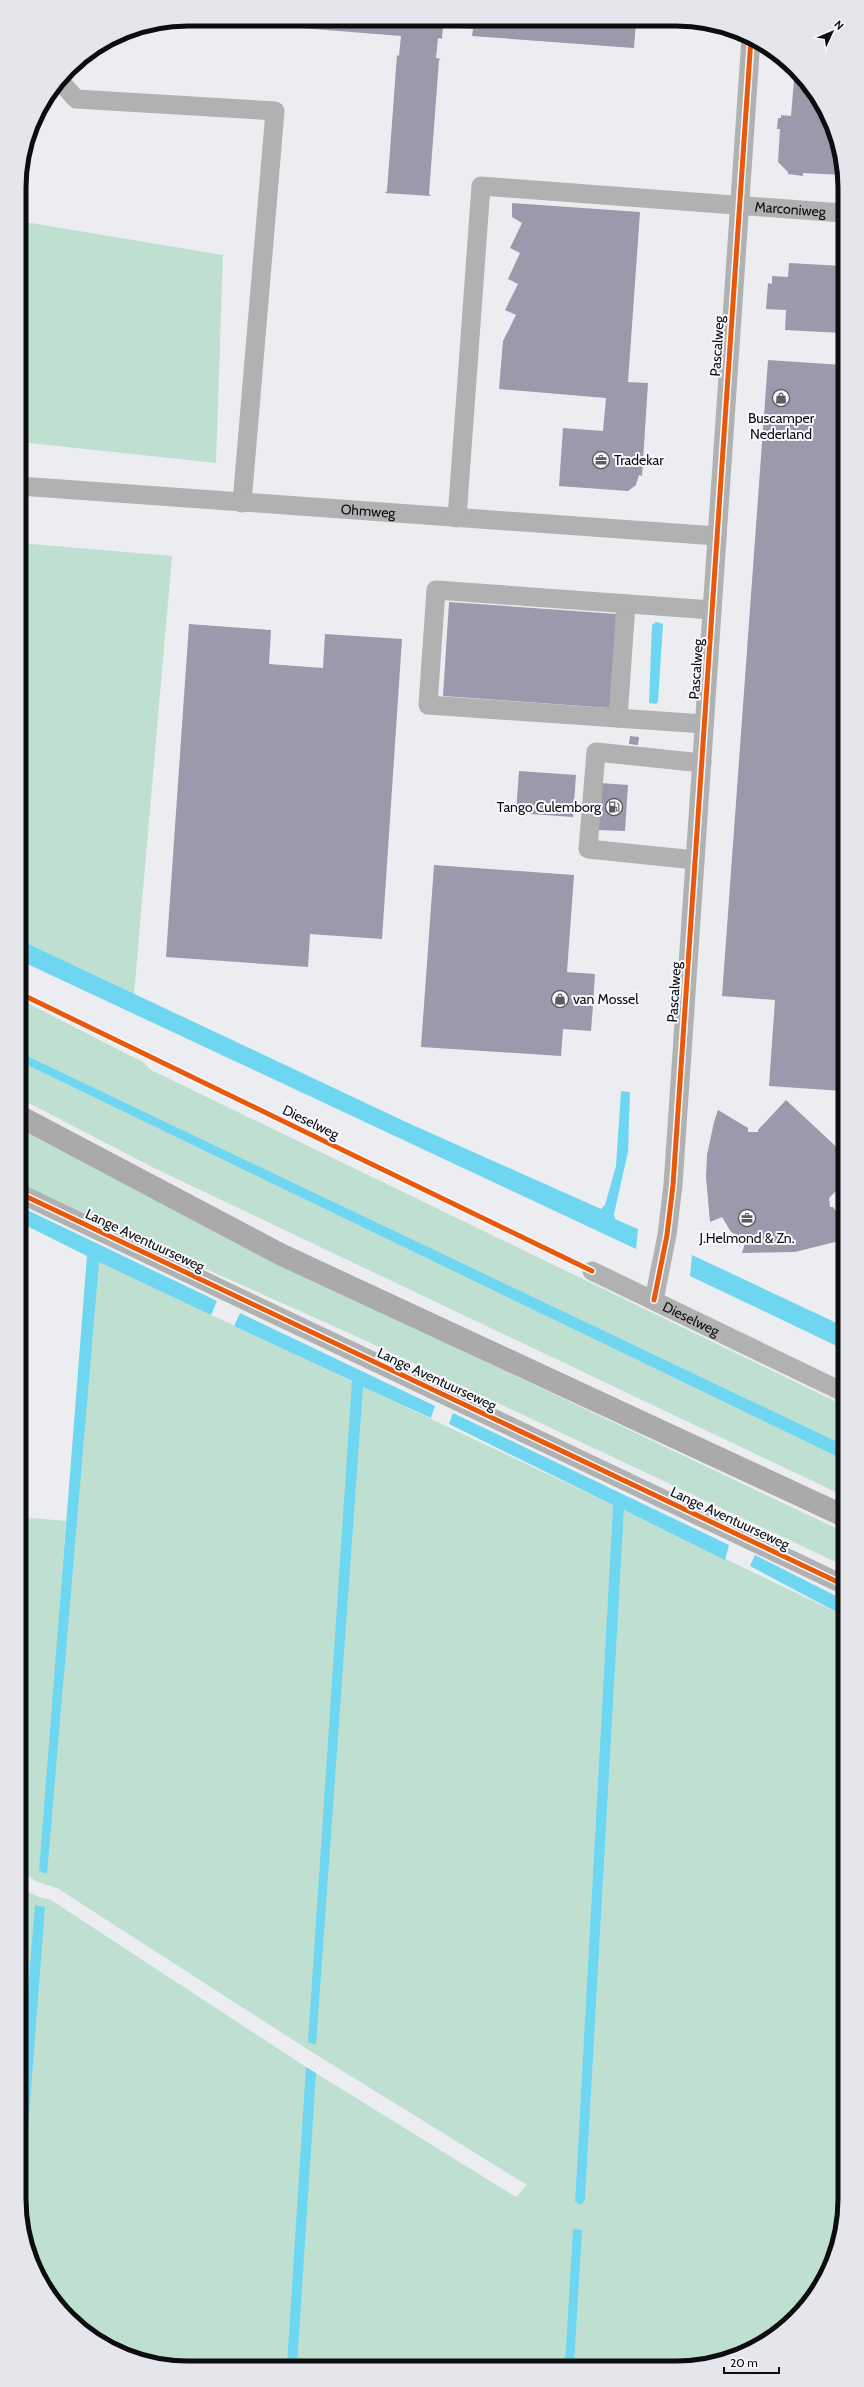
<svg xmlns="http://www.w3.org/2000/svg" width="864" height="2387" viewBox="0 0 864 2387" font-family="Cabin,sans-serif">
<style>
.green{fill:#bfe0d1}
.water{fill:#6ed6f0}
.building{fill:#9a9aac}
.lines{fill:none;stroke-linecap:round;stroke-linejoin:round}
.minor{stroke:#b0b1b1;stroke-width:19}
.major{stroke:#aaa;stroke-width:22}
.cycleway-casing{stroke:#f8f9ff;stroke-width:8}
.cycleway{stroke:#e8590c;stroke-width:5}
.labels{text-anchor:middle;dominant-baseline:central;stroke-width:4;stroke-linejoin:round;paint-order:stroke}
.street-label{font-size:14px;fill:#0c0d0f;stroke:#f8f9ff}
.poi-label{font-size:14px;fill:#0c0d0f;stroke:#f8f9ff}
.rim{fill:none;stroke:#0c0d0f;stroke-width:5}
</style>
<rect width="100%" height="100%" fill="#ecedf1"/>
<g class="green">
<path d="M19 221 223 255 216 463 20 442Z"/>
<path d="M20 543 172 556 134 994 20 940Z"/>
<path d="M21 1000 143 1062 151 1070 843 1405 844 1445 21 1053Z"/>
<path d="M21 1062 844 1460V1496L154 1168 21 1099Z"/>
<path d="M21 1130 280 1264 844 1532V1566L360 1338 21 1186Z"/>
<path d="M89 1257 613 1505 575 2202 581 2205 585 2200 624 1510 844 1616 845 2209 832 2263 803 2310 760 2345 709 2365H156L113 2350 69 2319 42 2283 22 2232V1889L39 1897 51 1900 306 2067 516 2197 527 2185 307 2049 57 1888 38 1882 22 1873 21 1517 66 1521 48 1770Z"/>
</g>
<g class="water">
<path d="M656 622 663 624 658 702 656 704 649 703 652 625Z"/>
<path d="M20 940 406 1122 601 1209 605 1205 616 1166 621 1091 630 1092 628 1152 614 1214 615 1219 638 1229 636 1249 21 961Z"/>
<path d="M21 1053 844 1445V1460L21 1062Z"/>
<path d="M21 1207 217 1301 211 1315 99 1262 47 1874 39 1871 87 1256 21 1223Z"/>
<path d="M692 1255 843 1326V1349L690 1276Z"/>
<path d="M240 1313 435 1406 431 1418 363 1387 316 2045 308 2042 352 1381 234 1326Z"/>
<path d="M453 1413 729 1545 725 1560 624 1510 585 2200 581 2205 575 2202 613 1505 449 1424Z"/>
<path d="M755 1555 844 1600V1616L750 1566Z"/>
<path d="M35 1905 45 1907 22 2208V2063Z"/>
<path d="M306 2067 316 2073 297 2365H287Z"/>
<path d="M573 2229 582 2230 574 2365H565Z"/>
</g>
<g class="building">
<path d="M187 19H188L636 22 634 48 472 36 473 29 443 27 442 39 438 38 436 58 441 59 439 60 429 194 431 196 385 193 387 191 397 55 399 56 401 36Z"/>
<path d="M795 68 827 113 842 155V175L803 173V176L788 174V172L778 162 780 129H777L778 118H781V115L791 116Z"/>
<path d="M512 203 640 212 628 382 648 383 642 476 639 475 636 485 628 491 559 486 563 428 603 431 606 398 499 389 503 341 516 315 505 310 518 284 508 279 520 253 510 248 522 223 512 217Z"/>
<path d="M789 263 842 266V333L785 330 786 310 766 309 768 283 772 284V276L788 277Z"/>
<path d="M768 360 842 365 843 1091 769 1086 775 1000 722 996Z"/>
<path d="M449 602 617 614 610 708 443 696Z"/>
<path d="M189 624 271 630 269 664 323 668 325 634 402 639 382 939 310 934 308 967 166 957Z"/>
<path d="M630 736 639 737 638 745 629 744Z"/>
<path d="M519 771 576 775 573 817 516 813Z"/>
<path d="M600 783 628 785 625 831 598 830Z"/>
<path d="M434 865 574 875 567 972 595 974 593 1005 591 1031 563 1029 561 1056 421 1047Z"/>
<path d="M786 1100 843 1153 841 1158 843 1160V1184L829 1198 830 1207H833L843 1221V1240L795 1252 742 1253 746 1240 731 1232 722 1217 710 1222 706 1177 707 1155 714 1122 718 1110 748 1128V1132H758V1130Z"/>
</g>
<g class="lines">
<g class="minor">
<path d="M61 82 76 99 275 111 242 503"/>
<path id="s1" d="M20 486 717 536"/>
<path id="s2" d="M457 518 481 186 842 213"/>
<path d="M618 718 626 604"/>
<path d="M704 724 428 705 436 590 712 610"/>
<path d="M695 860 588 849 596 752 702 763"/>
<path d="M21 1194 844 1585"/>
<path id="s3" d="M592 1271 843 1392"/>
<path d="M654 1300 667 1235 673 1185 751 38"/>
</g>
<path class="major" d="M21 1117 280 1254 844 1516"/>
<g class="cycleway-casing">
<g id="cycleway">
<path d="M21 994 592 1271"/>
<path d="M21 1194 844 1585"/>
<path d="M654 1300 667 1235 673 1185 751 38"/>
</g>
</g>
<use href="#cycleway" class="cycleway"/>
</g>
<defs>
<g id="shop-ring" transform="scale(0.9)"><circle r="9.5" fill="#f8f9ff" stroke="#5a5b5e" stroke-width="1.5"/><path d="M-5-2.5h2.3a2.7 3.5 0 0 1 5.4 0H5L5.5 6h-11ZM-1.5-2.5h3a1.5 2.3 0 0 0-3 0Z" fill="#5a5b5e"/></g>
<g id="office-ring" transform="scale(0.9)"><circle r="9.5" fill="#f8f9ff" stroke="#5a5b5e" stroke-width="1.5"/><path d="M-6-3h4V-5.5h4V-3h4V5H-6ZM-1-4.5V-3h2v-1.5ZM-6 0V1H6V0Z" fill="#5a5b5e"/></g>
<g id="fuel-ring" transform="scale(0.9)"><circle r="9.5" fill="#f8f9ff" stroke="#5a5b5e" stroke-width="1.5"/><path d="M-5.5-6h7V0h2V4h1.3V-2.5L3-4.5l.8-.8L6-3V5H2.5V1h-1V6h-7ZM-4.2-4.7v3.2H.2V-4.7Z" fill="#5a5b5e"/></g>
</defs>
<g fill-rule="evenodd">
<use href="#shop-ring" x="781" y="398"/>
<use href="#office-ring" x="601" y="460"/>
<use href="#fuel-ring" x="614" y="807"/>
<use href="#shop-ring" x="560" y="999"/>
<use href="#office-ring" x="747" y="1218"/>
</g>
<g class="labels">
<g class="street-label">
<text stroke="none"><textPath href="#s2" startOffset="643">Marconiweg</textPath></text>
<text transform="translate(717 346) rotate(-86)">Pascalweg</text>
<text stroke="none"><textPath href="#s1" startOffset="349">Ohmweg</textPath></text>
<text transform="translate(696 669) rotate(-86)">Pascalweg</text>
<text transform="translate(674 992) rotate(-86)">Pascalweg</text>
<text transform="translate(311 1122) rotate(26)">Dieselweg</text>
<text transform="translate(145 1240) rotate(25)">Lange Aventuurseweg</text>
<text stroke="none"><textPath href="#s3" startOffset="110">Dieselweg</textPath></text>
<text transform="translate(437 1379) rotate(25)">Lange Aventuurseweg</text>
<text transform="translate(730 1518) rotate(25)">Lange Aventuurseweg</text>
</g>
<g class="poi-label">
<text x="781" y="418">Buscamper<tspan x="781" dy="16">Nederland</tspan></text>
<text x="614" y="460" text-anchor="start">Tradekar</text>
<text x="601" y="807" text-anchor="end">Tango Culemborg</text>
<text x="573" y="999" text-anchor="start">van Mossel</text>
<text x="747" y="1238">J.Helmond &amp; Zn.</text>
</g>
</g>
<path d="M0 0H864V2387H0ZM188 26H676A162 162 0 0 1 838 188V2199A162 162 0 0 1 676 2361H188A162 162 0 0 1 26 2199V188A162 162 0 0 1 188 26Z" fill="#e5e6ec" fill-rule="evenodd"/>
<path class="rim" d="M188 26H676A162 162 0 0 1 838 188V2199A162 162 0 0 1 676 2361H188A162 162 0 0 1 26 2199V188A162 162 0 0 1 188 26Z"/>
<g transform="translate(832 32) rotate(46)" stroke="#f8f9ff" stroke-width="3" paint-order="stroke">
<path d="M0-3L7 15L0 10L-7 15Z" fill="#0c0d0f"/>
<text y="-6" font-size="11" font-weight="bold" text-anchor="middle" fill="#0c0d0f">N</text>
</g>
<path d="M724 2367v6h55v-6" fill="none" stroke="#0c0d0f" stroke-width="2"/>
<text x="730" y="2367" font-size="12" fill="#0c0d0f" stroke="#f8f9ff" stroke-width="3" paint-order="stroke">20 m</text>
</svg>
